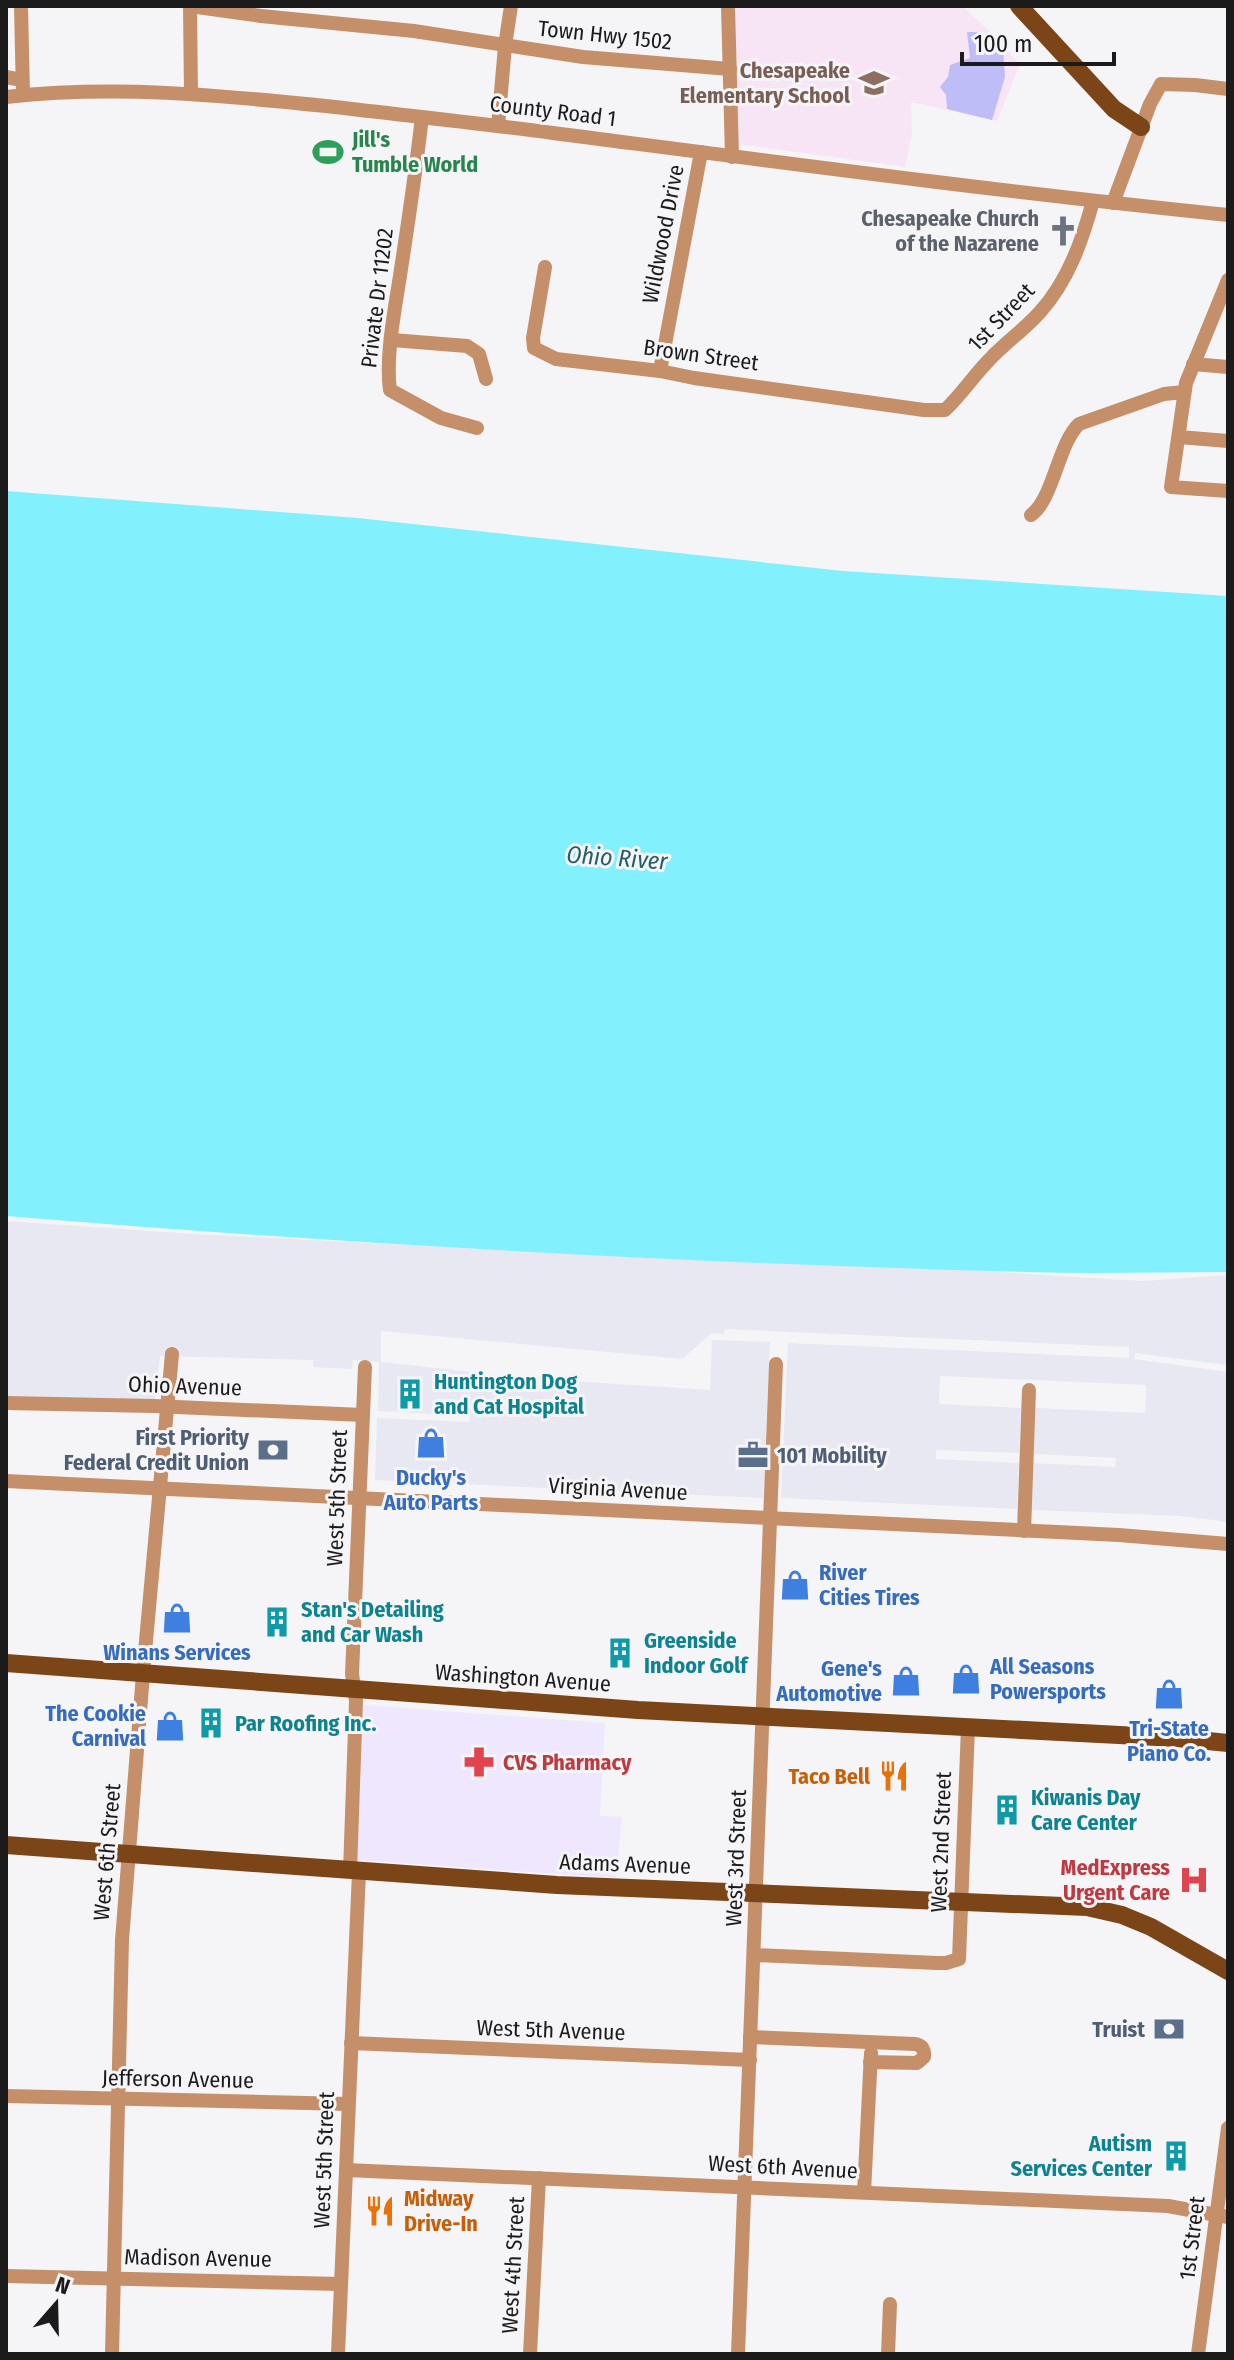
<svg xmlns="http://www.w3.org/2000/svg" width="1234" height="2360" viewBox="0 0 1234 2360" font-family="'Fira Sans Condensed',sans-serif">
<style>
.commercial{fill:#eee7fd}
.built{fill:#e8e8f2}
.education{fill:#f7e5f6}
.green{fill:#bfbdf7}
.water{fill:#83f0fe}
.lines{fill:none;stroke-linecap:round;stroke-linejoin:round}
.minor{stroke:#c58f69;stroke-width:14}
.major{stroke:#7c4517;stroke-width:18}
.labels{text-anchor:middle;dominant-baseline:central;stroke-width:6;stroke-linejoin:round;paint-order:stroke}
.street-label{font-size:22px;fill:#1b1b1c;stroke:#f5f5f7}
.education-label{font-size:22px;font-weight:bold;fill:#785e54;stroke:#f5f5f7;text-anchor:end}
.leisure-label{font-size:22px;font-weight:bold;fill:#27864d;stroke:#f5f5f7;text-anchor:start}
.worship-label{font-size:22px;font-weight:bold;fill:#5b616d;stroke:#f5f5f7;text-anchor:end}
.culture-label{font-size:22px;font-weight:bold;fill:#0d838f;stroke:#f5f5f7;text-anchor:start}
.service-label{font-size:22px;font-weight:bold;fill:#4e5e75;stroke:#f5f5f7;text-anchor:end}
.shop-label{font-size:22px;font-weight:bold;fill:#366cbe;stroke:#f5f5f7}
.health-label{font-size:22px;font-weight:bold;fill:#be3a42;stroke:#f5f5f7;text-anchor:start}
.food-label{font-size:22px;font-weight:bold;fill:#c56008;stroke:#f5f5f7;text-anchor:end}
.water-label{font-size:24px;font-style:italic;fill:#225f67;stroke:#f5f5f7}
</style>
<rect width="100%" height="100%" fill="#f5f5f7"/>
<path class="commercial" d="M364 1705 605 1723 600 1816 622 1817 616 1878 357 1860Z"/>
<path class="built" d="M6 1221 195 1234 671 1259 965 1270 1142 1281 1228 1275V1365L1135 1353 1134 1359 1228 1372V1522L1182 1516 1031 1510 1033 1463 1115 1467 1116 1458 1033 1454 1035 1408 1145 1413 1146 1385 940 1376 939 1404 1021 1408 1019 1453 936 1450V1459L1019 1463 1017 1509 781 1498 788 1343 1129 1358V1347L725 1329 724 1334 712 1333 682 1359 381 1331V1362L525 1378 710 1390 712 1340 770 1342 763 1498 375 1480 377 1418 469 1422 470 1416 378 1411 379 1362 353 1360 352 1369 313 1367V1360L160 1356 155 1403 6 1397Z"/>
<path class="education" d="M735 6H962L987 29 1020 64 997 121 911 102 912 134 905 167 738 144Z"/>
<path class="green" d="M967 32H981L983 44 1003 49 1005 77 992 120 947 109 946 95 940 87 948 77 950 65 970 58Z"/>
<path class="water" d="M6 491 358 518 843 571 1228 596V1272C1160 1272 1093 1274 1025 1272 685 1263 345 1244 6 1216Z"/>
<g class="lines">
<g class="minor">
<path d="M21 6 23 95"/>
<path d="M190 6 261 16 414 31 583 57 730 69"/>
<path d="M190 6 191 93"/>
<path d="M728 6 732 157"/>
<path d="M6 77 22 80"/>
<path d="M6 97C116 85 217 95 326 106 402 115 478 123 553 133 778 162 1003 192 1228 215"/>
<path d="M422 117C416 168 409 218 401 269 396 304 385 355 390 390L441 418 477 428"/>
<path d="M498 126 505 46 511 6"/>
<path d="M1113 203 1150 104 1161 84 1195 85 1228 89"/>
<path d="M545 267 533 338 534 348 556 359 660 371 694 378 924 410H945C962 394 974 375 990 359 1006 342 1025 329 1040 312 1068 281 1082 241 1093 201"/>
<path d="M1228 280 1186 383 1171 487 1228 491"/>
<path d="M392 340 467 346 479 354 486 379"/>
<path d="M1193 364 1228 367"/>
<path d="M660 371 701 152"/>
<path d="M1179 437 1228 441"/>
<path d="M1031 515C1053 500 1058 444 1079 424L1164 394 1184 392"/>
<path d="M6 1403 154 1406 363 1415"/>
<path d="M6 1481 1119 1535 1228 1544"/>
<path d="M1024 1531 1029 1390"/>
<path d="M350 1871 356 1701 352 1674 365 1367"/>
<path d="M754 1955 937 1963H946L959 1959 968 1727"/>
<path d="M750 2037 915 2044C922 2045 925 2050 924 2057L917 2063 870 2062"/>
<path d="M351 2043 750 2060"/>
<path d="M6 2096 348 2104"/>
<path d="M346 2170 1168 2206 1228 2217"/>
<path d="M864 2192 871 2053"/>
<path d="M6 2276 341 2284"/>
<path d="M112 2354 122 1940 143 1674 172 1354"/>
<path d="M338 2354 359 1872"/>
<path d="M530 2354 539 2178"/>
<path d="M738 2354 776 1364"/>
<path d="M888 2354 890 2304"/>
<path d="M1198 2354 1228 2128"/>
</g>
<g class="major">
<path d="M1019 6 1114 109 1141 127"/>
<path d="M6 1663 638 1710 1177 1738 1228 1743"/>
<path d="M6 1845 557 1885 1087 1907 1122 1915 1151 1927 1228 1971"/>
</g>
</g>
<defs>
<g id="school-bare" transform="scale(2.4)"><path d="M0-5L7-2L0 1L-7-2ZM-4 1L0 2.5L4 1V4Q0 6-4 4Z" fill="#8d6e63" stroke="#f5f5f7" stroke-width="2.5" paint-order="stroke"/></g>
<g id="stadium-bare" transform="scale(2.4)"><path d="M0-5a6.5 5 0 1 0 0 10a6.5 5 0 1 0 0-10ZM-3.5-1.8h7v3.6h-7Z" fill="#2e9e5b" stroke="#f5f5f7" stroke-width="2.5" paint-order="stroke"/></g>
<g id="church-bare" transform="scale(2.4)"><path d="M-1.2-6h2.4v3.5h3.3v2.4h-3.3V6h-2.4V-.1h-3.3v-2.4h3.3Z" fill="#6b7280" stroke="#f5f5f7" stroke-width="2.5" paint-order="stroke"/></g>
<g id="building-bare" transform="scale(2.4)"><path d="M-4-6H4V6H1V3H-1V6H-4ZM-2.5-4.3h1.7v1.8h-1.7ZM.8-4.3h1.7v1.8H.8ZM-2.5-1h1.7V.8h-1.7ZM.8-1h1.7V.8H.8Z" fill="#0f9aa8" stroke="#f5f5f7" stroke-width="2.5" paint-order="stroke"/></g>
<g id="shop-bare" transform="scale(2.4)"><path d="M-5-2.5h2.3a2.7 3.5 0 0 1 5.4 0H5L5.5 6h-11ZM-1.5-2.5h3a1.5 2.3 0 0 0-3 0Z" fill="#3f7fe0" stroke="#f5f5f7" stroke-width="2.5" paint-order="stroke"/></g>
<g id="bank-bare" transform="scale(2.4)"><path d="M-6-4H6V4H-6ZM0-2.3a2.3 2.3 0 1 0 0 4.6a2.3 2.3 0 1 0 0-4.6Z" fill="#5c6f8a" stroke="#f5f5f7" stroke-width="2.5" paint-order="stroke"/></g>
<g id="office-bare" transform="scale(2.4)"><path d="M-6-3h4V-5.5h4V-3h4V5H-6ZM-1-4.5V-3h2v-1.5ZM-6 0V1H6V0Z" fill="#5c6f8a" stroke="#f5f5f7" stroke-width="2.5" paint-order="stroke"/></g>
<g id="pharmacy-bare" transform="scale(2.4)"><path d="M-2-6h4v4h4v4h-4v4h-4v-4h-4v-4h4Z" fill="#e0444e" stroke="#f5f5f7" stroke-width="2.5" paint-order="stroke"/></g>
<g id="restaurant-bare" transform="scale(2.4)"><path d="M-5-6h1v4h1v-4h1v4h1v-4h1v5L-1.5 .5V6h-2V.5L-5-1ZM5-6V6H3V1.5H1.5Q1.5-4 5-6Z" fill="#e8710a" stroke="#f5f5f7" stroke-width="2.5" paint-order="stroke"/></g>
<g id="hospital-bare" transform="scale(2.4)"><path d="M-5-5h3v3.5h4V-5h3V5h-3V1.5h-4V5h-3Z" fill="#e0444e" stroke="#f5f5f7" stroke-width="2.5" paint-order="stroke"/></g>
</defs>
<g fill-rule="evenodd">
<use href="#school-bare" x="874" y="83"/>
<use href="#stadium-bare" x="328" y="152"/>
<use href="#church-bare" x="1063" y="231"/>
<use href="#building-bare" x="410" y="1394"/>
<use href="#shop-bare" x="431" y="1443"/>
<use href="#bank-bare" x="273" y="1450"/>
<use href="#office-bare" x="753" y="1455"/>
<use href="#shop-bare" x="795" y="1585"/>
<use href="#shop-bare" x="177" y="1618"/>
<use href="#building-bare" x="277" y="1622"/>
<use href="#building-bare" x="620" y="1653"/>
<use href="#shop-bare" x="966" y="1679"/>
<use href="#shop-bare" x="906" y="1681"/>
<use href="#shop-bare" x="1169" y="1694"/>
<use href="#building-bare" x="211" y="1723"/>
<use href="#shop-bare" x="170" y="1726"/>
<use href="#pharmacy-bare" x="479" y="1762"/>
<use href="#restaurant-bare" x="894" y="1776"/>
<use href="#building-bare" x="1007" y="1810"/>
<use href="#hospital-bare" x="1194" y="1880"/>
<use href="#bank-bare" x="1169" y="2029"/>
<use href="#building-bare" x="1176" y="2156"/>
<use href="#restaurant-bare" x="380" y="2211"/>
</g>
<g class="labels">
<g class="street-label">
<text transform="translate(605 35) rotate(6)">Town Hwy 1502</text>
<text transform="translate(553 111) rotate(7)">County Road 1</text>
<text transform="translate(663 234) rotate(-79)">Wildwood Drive</text>
<text transform="translate(377 298) rotate(-83)">Private Dr 11202</text>
<text transform="translate(1001 317) rotate(-46)">1st Street</text>
<text transform="translate(701 355) rotate(8)">Brown Street</text>
<text transform="translate(185 1386) rotate(2)">Ohio Avenue</text>
<text transform="translate(618 1489) rotate(3)">Virginia Avenue</text>
<text transform="translate(337 1498) rotate(-88)">West 5th Street</text>
<text transform="translate(523 1678) rotate(4)">Washington Avenue</text>
<text transform="translate(941 1842) rotate(-88)">West 2nd Street</text>
<text transform="translate(107 1852) rotate(-85)">West 6th Street</text>
<text transform="translate(736 1858) rotate(-88)">West 3rd Street</text>
<text transform="translate(625 1864) rotate(2)">Adams Avenue</text>
<text transform="translate(551 2030) rotate(2)">West 5th Avenue</text>
<text transform="translate(178 2079) rotate(1)">Jefferson Avenue</text>
<text transform="translate(324 2160) rotate(-88)">West 5th Street</text>
<text transform="translate(783 2167) rotate(3)">West 6th Avenue</text>
<text transform="translate(1192 2238) rotate(-83)">1st Street</text>
<text transform="translate(198 2258) rotate(1)">Madison Avenue</text>
<text transform="translate(513 2265) rotate(-87)">West 4th Street</text>
</g>
<g class="education-label">
<text x="850" y="70">Chesapeake<tspan x="850" dy="25">Elementary School</tspan></text>
</g>
<g class="leisure-label">
<text x="352" y="139">Jill's<tspan x="352" dy="25">Tumble World</tspan></text>
</g>
<g class="worship-label">
<text x="1039" y="218">Chesapeake Church<tspan x="1039" dy="25">of the Nazarene</tspan></text>
</g>
<g class="culture-label">
<text x="434" y="1381">Huntington Dog<tspan x="434" dy="25">and Cat Hospital</tspan></text>
<text x="301" y="1609">Stan's Detailing<tspan x="301" dy="25">and Car Wash</tspan></text>
<text x="644" y="1640">Greenside<tspan x="644" dy="25">Indoor Golf</tspan></text>
<text x="235" y="1723">Par Roofing Inc.</text>
<text x="1031" y="1797">Kiwanis Day<tspan x="1031" dy="25">Care Center</tspan></text>
<text x="1152" y="2143" text-anchor="end">Autism<tspan x="1152" dy="25">Services Center</tspan></text>
</g>
<g class="service-label">
<text x="249" y="1437">First Priority<tspan x="249" dy="25">Federal Credit Union</tspan></text>
<text x="777" y="1455" text-anchor="start">101 Mobility</text>
<text x="1145" y="2029">Truist</text>
</g>
<g class="shop-label">
<text x="431" y="1477">Ducky's<tspan x="431" dy="25">Auto Parts</tspan></text>
<text x="819" y="1572" text-anchor="start">River<tspan x="819" dy="25">Cities Tires</tspan></text>
<text x="177" y="1652">Winans Services</text>
<text x="990" y="1666" text-anchor="start">All Seasons<tspan x="990" dy="25">Powersports</tspan></text>
<text x="882" y="1668" text-anchor="end">Gene's<tspan x="882" dy="25">Automotive</tspan></text>
<text x="146" y="1713" text-anchor="end">The Cookie<tspan x="146" dy="25">Carnival</tspan></text>
<text x="1169" y="1728">Tri-State<tspan x="1169" dy="25">Piano Co.</tspan></text>
</g>
<g class="health-label">
<text x="503" y="1762">CVS Pharmacy</text>
<text x="1170" y="1867" text-anchor="end">MedExpress<tspan x="1170" dy="25">Urgent Care</tspan></text>
</g>
<g class="food-label">
<text x="870" y="1776">Taco Bell</text>
<text x="404" y="2198" text-anchor="start">Midway<tspan x="404" dy="25">Drive-In</tspan></text>
</g>
<g class="water-label">
<text transform="translate(617 858) rotate(4)">Ohio River</text>
</g>
</g>
<rect width="1234" height="2360" fill="none" stroke="#1b1b1c" stroke-width="16"/>
<g transform="translate(56 2304) rotate(20)" stroke="#f5f5f7" stroke-width="6" paint-order="stroke">
<path d="M0-6L14 30L0 20L-14 30Z" fill="#1b1b1c"/>
<text y="-12" font-size="22" font-weight="bold" text-anchor="middle" fill="#1b1b1c">N</text>
</g>
<path d="M962 52v12h152v-12" fill="none" stroke="#1b1b1c" stroke-width="4"/>
<text x="974" y="52" font-size="24" fill="#1b1b1c" stroke="#f5f5f7" stroke-width="6" paint-order="stroke">100 m</text>
</svg>
